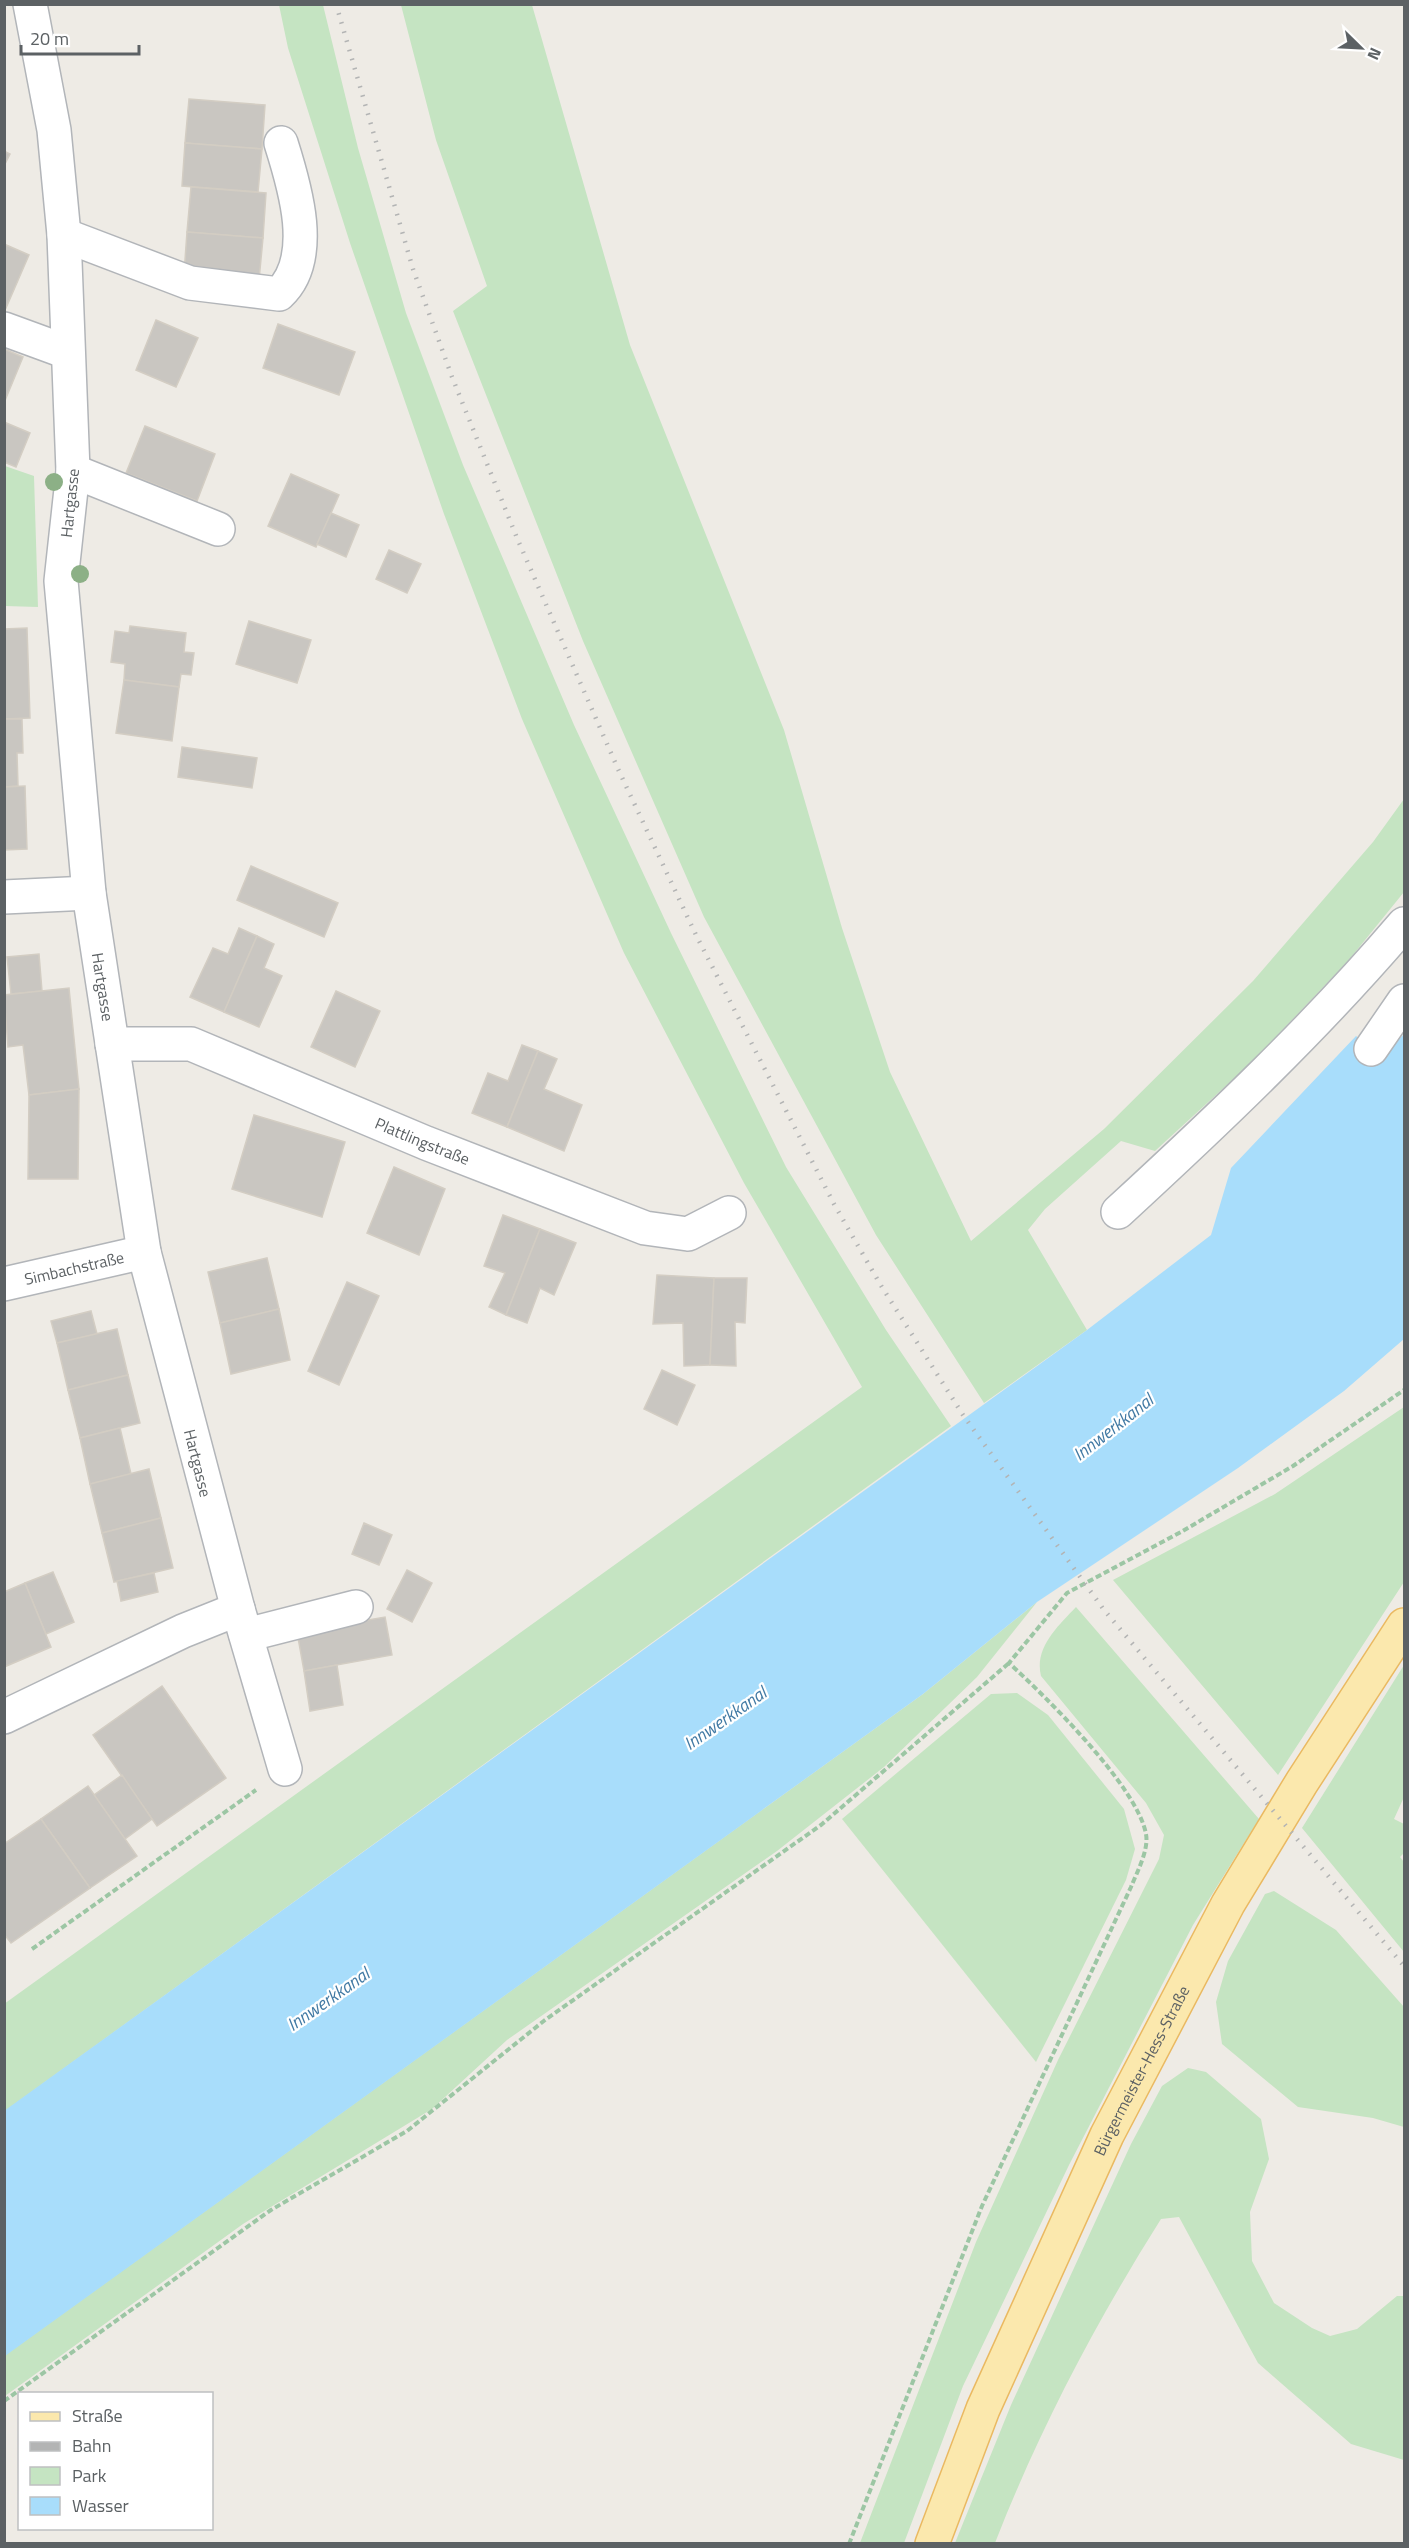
<svg xmlns="http://www.w3.org/2000/svg" width="1409" height="2548" viewBox="0 0 1409 2548" font-family="'Titillium Web',sans-serif">
<style>
.green{fill:#c5e4c2}
.water{fill:#a8ddfb}
.building{fill:#c9c6c1;stroke:#d3cdc3;stroke-width:1.5}
.lines{fill:none;stroke-linecap:round;stroke-linejoin:round}
.minor-casing{stroke:#b2b5b9;stroke-width:36}
.major-casing{stroke:#eab961;stroke-width:36}
.path{stroke:#9cc6a4;stroke-width:4;stroke-dasharray:6 3;stroke-linecap:butt}
.minor{stroke:#fff;stroke-width:33}
.major{stroke:#fbe8ad;stroke-width:33}
.rail{stroke:#b3b4b4;stroke-width:4.5;stroke-dasharray:1.5 8;stroke-linecap:butt}
.tree{fill:#8cb086}
.labels{text-anchor:middle;dominant-baseline:central;stroke-width:4.5;stroke-linejoin:round;paint-order:stroke}
.street-label{font-size:16px;fill:#5c6164;stroke:#fff}
.water-label{font-size:18px;font-style:italic;fill:#427aa4;stroke:#fff}
</style>
<rect width="100%" height="100%" fill="#eeebe5"/>
<g class="green">
<path d="M279 5H323L358 148 406 313 463 465 574 725 671 933 786 1167 886 1330 951 1426 5 2111 4 2004 862 1387 744 1183 624 953 522 719 444 514 350 243 288 48Z"/>
<path d="M401 5H532L630 345 784 730 842 928 890 1072 971 1241 1104 1129 1253 981 1373 842 1404 799V892L1348 961 1253 1061 1155 1151 1121 1141 1045 1209 1028 1230 1087 1330 984 1403 876 1235 704 917 583 641 453 311 487 286 436 140Z"/>
<path d="M5 466 34 476 38 607 5 606Z"/>
<path d="M1404 1407V1582L1278 1775 1113 1580 1275 1494Z"/>
<path d="M1037 1602 977 1677 884 1767 777 1851 507 2040 432 2109 243 2224 5 2396 4 2356 923 1694Z"/>
<path d="M1076 1607 1259 1819 1193 1925 1069 2165 963 2386 904 2543H860L976 2242 1058 2060 1159 1859 1164 1835 1146 1803 1041 1676C1034 1648 1058 1626 1076 1607Z"/>
<path d="M1404 1665V1797L1394 1819 1404 1824V1853L1400 1857 1404 1862V1952L1302 1828Z"/>
<path d="M1017 1693 1048 1715 1124 1809 1135 1849 1126 1880 1036 2062 842 1819 991 1694Z"/>
<path d="M1274 1891 1336 1930 1404 2007V2127L1373 2118 1298 2107 1222 2044 1216 2002 1228 1961 1265 1894Z"/>
<path d="M1188 2068 1206 2072 1261 2119 1269 2159 1250 2212 1252 2261 1274 2303 1312 2328 1330 2336 1357 2329 1397 2296H1404V2460L1351 2444 1258 2363 1179 2217 1161 2219C1096 2322 1039 2430 995 2543H955L1011 2405 1131 2144 1162 2086Z"/>
</g>
<path class="water" d="M1404 1034V1339L1344 1391 1238 1468 1037 1602 923 1694 5 2356 4 2111 1087 1330 1211 1235 1231 1168 1356 1036 1383 1057Z"/>
<g class="building">
<path d="M189 99 265 105 262 149 185 143Z"/>
<path d="M185 143 262 149 258 192 182 186Z"/>
<path d="M4 151 10 154 4 166Z"/>
<path d="M191 187 266 193 263 238 187 232Z"/>
<path d="M187 232 263 238 259 280 184 274Z"/>
<path d="M4 244 29 255 6 308 4 307Z"/>
<path d="M156 320 198 338 176 387 136 370Z"/>
<path d="M278 324 355 352 339 395 263 368Z"/>
<path d="M4 349 23 357 4 403Z"/>
<path d="M4 422 30 433 16 467 4 462Z"/>
<path d="M145 426 215 454 197 501 126 473Z"/>
<path d="M291 474 339 495 316 547 268 526Z"/>
<path d="M331 513 359 525 346 557 317 544Z"/>
<path d="M389 550 421 564 407 593 376 579Z"/>
<path d="M249 621 311 640 297 683 236 664Z"/>
<path d="M130 626 186 633 184 652 194 653 191 675 181 674 179 687 124 680 125 664 111 662 115 631 129 633Z"/>
<path d="M27 628 30 718 4 719V629Z"/>
<path d="M124 680 179 687 172 741 116 733Z"/>
<path d="M4 719H22L23 753H17L18 786 4 787Z"/>
<path d="M182 747 257 758 252 788 178 777Z"/>
<path d="M25 786 27 849 4 850V787Z"/>
<path d="M251 866 338 903 324 937 237 900Z"/>
<path d="M239 928 257 936 224 1012 190 997 213 948 228 954Z"/>
<path d="M257 936 274 944 264 968 282 976 259 1027 224 1012Z"/>
<path d="M39 954 42 991 11 994 7 957Z"/>
<path d="M69 988 79 1089 29 1095 23 1045 8 1047 4 995Z"/>
<path d="M336 991 380 1011 355 1067 311 1047Z"/>
<path d="M522 1045 538 1051 507 1127 472 1113 488 1073 508 1081Z"/>
<path d="M538 1051 557 1059 544 1089 582 1105 564 1151 507 1127Z"/>
<path d="M79 1089 78 1179H28L29 1095Z"/>
<path d="M254 1115 345 1142 322 1217 232 1189Z"/>
<path d="M394 1167 445 1189 419 1255 367 1233Z"/>
<path d="M503 1215 540 1229 506 1315 489 1307 505 1273 484 1266Z"/>
<path d="M540 1229 576 1243 554 1295 540 1288 527 1323 506 1315Z"/>
<path d="M267 1258 279 1309 220 1323 208 1272Z"/>
<path d="M657 1275 714 1278 710 1365 684 1366 683 1323 653 1324Z"/>
<path d="M714 1278H747L745 1323 735 1322 736 1366 710 1365Z"/>
<path d="M347 1282 379 1296 339 1385 308 1371Z"/>
<path d="M279 1309 290 1360 231 1374 220 1323Z"/>
<path d="M91 1311 97 1334 57 1343 51 1321Z"/>
<path d="M117 1329 128 1375 68 1390 57 1343Z"/>
<path d="M662 1370 695 1385 677 1425 644 1409Z"/>
<path d="M128 1375 140 1423 80 1438 68 1390Z"/>
<path d="M120 1428 131 1474 90 1484 80 1438Z"/>
<path d="M149 1469 161 1518 102 1533 90 1484Z"/>
<path d="M161 1518 173 1568 114 1582 102 1533Z"/>
<path d="M364 1523 392 1535 379 1565 352 1554Z"/>
<path d="M407 1570 432 1583 412 1622 387 1609Z"/>
<path d="M53 1572 74 1622 46 1634 25 1583Z"/>
<path d="M154 1573 158 1592 121 1601 117 1581Z"/>
<path d="M25 1583 51 1647 4 1667V1592Z"/>
<path d="M385 1617 392 1655 304 1671 297 1632Z"/>
<path d="M337 1665 343 1705 310 1711 304 1671Z"/>
<path d="M162 1686 226 1778 157 1826 93 1735Z"/>
<path d="M122 1775 152 1819 125 1839 94 1795Z"/>
<path d="M88 1786 137 1856 90 1888 41 1819Z"/>
<path d="M41 1819 90 1888 11 1943 4 1934V1844Z"/>
</g>
<g class="lines">
<g class="minor-casing">
<g id="minor">
<path d="M64 235 190 283 279 294C317 259 295 187 281 143"/>
<path d="M4 329 67 352"/>
<path d="M73 471 218 529"/>
<path d="M4 897 89 893"/>
<path id="s1" d="M112 1044H191L426 1143 645 1228 688 1234 729 1213"/>
<path d="M1371 1049 1404 1001"/>
<path d="M1118 1212C1218 1120 1316 1027 1404 924"/>
<path id="s2" d="M4 1284 144 1252"/>
<path d="M238 1609 285 1769"/>
<path d="M246 1635 356 1607"/>
<path id="s3" d="M4 1717 183 1631 238 1609 144 1252 89 893 61 581 73 471 64 235 54 130 30 4"/>
</g>
</g>
<g class="major-casing">
<g id="major">
<path id="s4" d="M932 2544 983 2409 1107 2135 1228 1904 1302 1782 1404 1625"/>
</g>
</g>
<g class="path">
<path d="M32 1949 256 1790"/>
<path d="M4 2401 271 2210 407 2131 545 2020 821 1825 1009 1663"/>
<path d="M849 2544 982 2206 1131 1887C1137 1872 1149 1850 1146 1834 1137 1786 1046 1697 1009 1663L1067 1593 1181 1532 1293 1466 1404 1390"/>
</g>
<use href="#minor" class="minor"/>
<use href="#major" class="major"/>
<path class="rail" d="M336 4 413 269 452 377 517 538 618 769 696 935 834 1204 880 1284 963 1415 1104 1610 1404 1966"/>
</g>
<g class="tree">
<circle cx="54" cy="482" r="9"/>
<circle cx="80" cy="574" r="9"/>
</g>
<g class="labels">
<g class="street-label">
<text stroke="none"><textPath href="#s3" startOffset="1382">Hartgasse</textPath></text>
<text transform="translate(103 987) rotate(81)">Hartgasse</text>
<text stroke="none"><textPath href="#s1" startOffset="330">Plattlingstraße</textPath></text>
<text stroke="none"><textPath href="#s2" startOffset="72">Simbachstraße</textPath></text>
<text transform="translate(198 1463) rotate(76)">Hartgasse</text>
<text stroke="none"><textPath href="#s4" startOffset="518">Bürgermeister-Hess-Straße</textPath></text>
</g>
<g class="water-label">
<text transform="translate(1113 1427) rotate(-38)">Innwerkkanal</text>
<text transform="translate(725 1718) rotate(-35)">Innwerkkanal</text>
<text transform="translate(328 1999) rotate(-35)">Innwerkkanal</text>
</g>
</g>
<rect width="1409" height="2548" fill="none" stroke="#5c6164" stroke-width="12"/>
<rect x="18" y="2392" width="195" height="138" fill="#ffffff" stroke="#bec0c1" stroke-width="1.5"/>
<rect x="30" y="2412" width="30" height="9" fill="#fbe8ad" stroke="#bec0c1" stroke-width="1.5"/>
<text x="72" y="2422" font-size="18" fill="#5c6164">Straße</text>
<rect x="30" y="2442" width="30" height="9" fill="#b3b4b4" stroke="#bec0c1" stroke-width="1.5"/>
<text x="72" y="2452" font-size="18" fill="#5c6164">Bahn</text>
<rect x="30" y="2467" width="30" height="18" fill="#c5e4c2" stroke="#bec0c1" stroke-width="1.5"/>
<text x="72" y="2482" font-size="18" fill="#5c6164">Park</text>
<rect x="30" y="2497" width="30" height="18" fill="#a8ddfb" stroke="#bec0c1" stroke-width="1.5"/>
<text x="72" y="2512" font-size="18" fill="#5c6164">Wasser</text>
<g transform="translate(1361 48) rotate(114)" stroke="#ffffff" stroke-width="4.5" paint-order="stroke">
<path d="M0-4.5L10 22L0 15L-10 22Z" fill="#5c6164"/>
<text y="-9" font-size="16" font-weight="bold" text-anchor="middle" fill="#5c6164">N</text>
</g>
<path d="M21 45v9h118v-9" fill="none" stroke="#5c6164" stroke-width="3"/>
<text x="30" y="45" font-size="18" fill="#5c6164" stroke="#ffffff" stroke-width="4.5" paint-order="stroke">20 m</text>
</svg>
